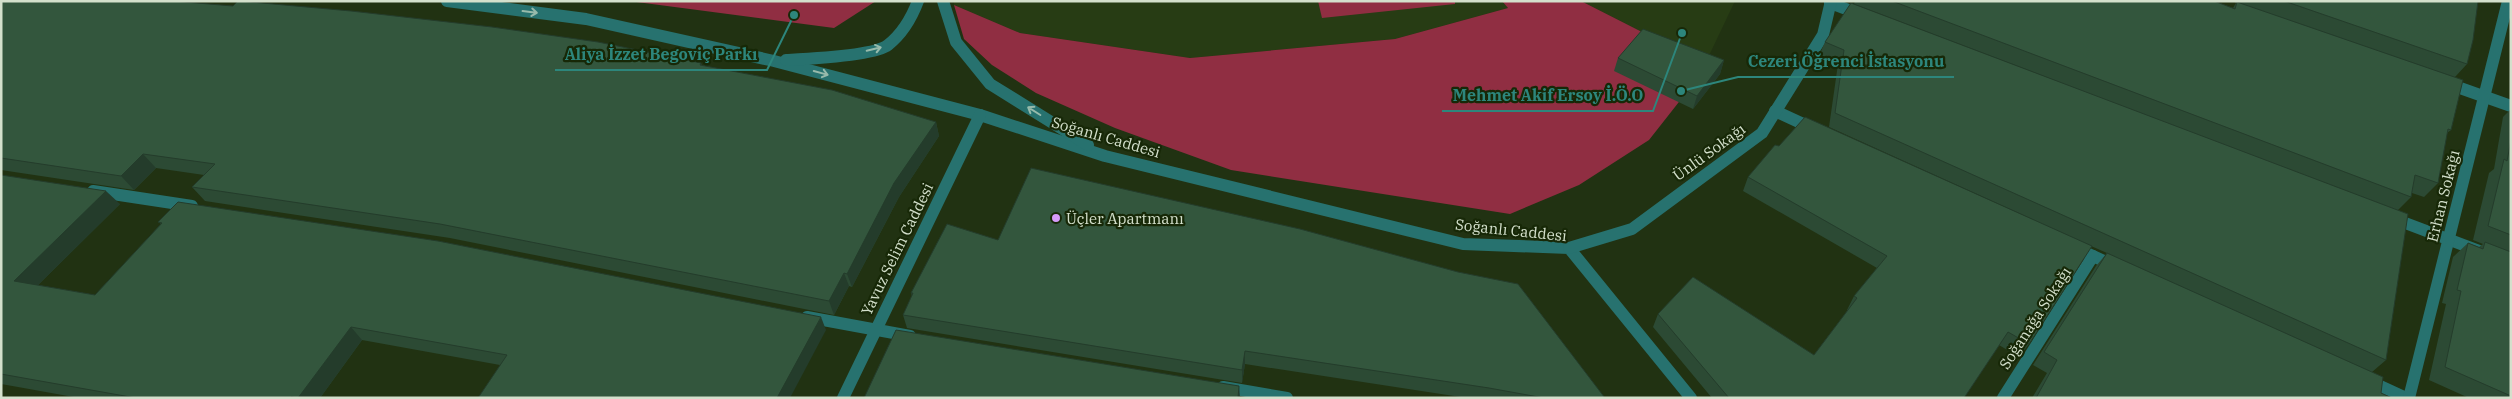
<svg xmlns="http://www.w3.org/2000/svg" width="2512" height="399" viewBox="0 0 2512 399" font-family="'IBM Plex Serif',serif">
<style>
.built{fill:#273c14}
.green{fill:#902e42}
.lines{fill:none;stroke-linecap:round;stroke-linejoin:round}
.minor{stroke:#27726f;stroke-width:12}
.tertiary{stroke:#27726f;stroke-width:12}
.wall{fill:#2c4a34}
.shaded-wall{fill:#243c2b}
.building{fill:#33563d;stroke:#243c2b}
.oneway{stroke:#97baab}
.poi-dot{fill:#d69bfa;stroke:#172807;stroke-width:2}
.labels{text-anchor:middle;dominant-baseline:central;stroke-width:4.5;stroke-linejoin:round;paint-order:stroke}
.street-label{font-size:15px;fill:#d4e0cc;stroke:#172807}
.poi-label{font-size:15px;fill:#d4e0cc;stroke:#172807;text-anchor:start}
.leader{fill:none;stroke:#2d867c;stroke-width:2}
.callout-dot{fill:#2d867c;stroke:#172807;stroke-width:2}
.callout-label{font-size:16px;text-anchor:middle;font-weight:bold;fill:#2d867c;stroke:#172807;stroke-width:4.5;stroke-linejoin:round;paint-order:stroke}
</style>
<rect width="100%" height="100%" fill="#213212"/>
<g class="built">
<path d="M954 1H1502L1508 8 1395 39 1190 58 1020 33 954 5Z"/>
<path d="M1581 1H1735L1705 64Z"/>
</g>
<g class="green">
<path d="M629 1H876L834 28Z"/>
<path d="M1318 1H1455V4L1322 18Z"/>
<path d="M1502 1H1581L1705 64 1686 93 1649 140 1579 185 1510 214 1231 170 1115 128 1036 93 992 65 964 39 954 5 1020 33 1190 58 1395 39 1508 8Z"/>
</g>
<g class="lines">
<g class="minor">
<path d="M1830 3 1862 15"/>
<path d="M2446 83 2511 106"/>
<path d="M1775 111 1814 129"/>
<path d="M93 191 192 206"/>
<path d="M2392 218 2511 263"/>
<path d="M2071 246 2117 267"/>
<path d="M807 317 910 336"/>
<path d="M2367 380 2406 398"/>
<path d="M1223 387 1287 398"/>
<path d="M2003 398 2093 256"/>
<path d="M2409 398 2508 1"/>
</g>
<g class="tertiary">
<path d="M447 1 586 19 774 61 980 115 1105 156 1463 244 1569 248 1691 398"/>
<path d="M943 1 956 42 990 84 1088 145"/>
<path d="M786 60C806 59 874 56 888 45 902 34 912 17 918 1"/>
<path d="M1569 248 1632 229 1762 133 1823 35 1831 1"/>
<path d="M843 398 980 115"/>
</g>
</g>
<g class="wall">
<path d="M1 1 701 63 702 66 936 122 939 136 899 197 852 287 849 286 834 315 450 238 205 201 192 187 204 175 156 168 134 190 1 170Z"/>
<path d="M1855 1H2214L2233 8 2236 3 2233 1H2478L2467 64 2455 77 2451 130 2447 133 2438 183 2424 197 2412 193 2411 197 2398 210 2386 360 2372 372 2381 393 2392 398H2032L2047 373 2033 365 2096 266 2107 253 2091 246 2029 344 2019 357 1999 345 1964 398H1712L1653 327 1658 314 1814 355 1848 310H1847L1854 296 1877 268 1743 191 1748 177 1779 146 2034 220 1829 127 1838 64 1819 56 1825 42 2062 83 1854 4Z"/>
<path d="M1618 58 1724 60 1720 74 1693 109 1614 71Z"/>
<path d="M2511 109V398H2469L2429 380 2446 304 2442 303 2453 257 2468 243 2479 247 2483 244 2473 240 2489 173 2494 169 2503 117Z"/>
<path d="M1 175 120 204 38 285 95 295 161 224 158 222 826 330 500 365 362 340 320 398H79L18 387 1 384Z"/>
<path d="M911 293 1605 398H1467L1245 364 1242 383 907 328 903 315 912 296Z"/>
</g>
<g class="shaded-wall">
<path d="M1724 60 1720 74 1693 109 1697 96Z"/>
<path d="M936 122 939 136 899 197 852 287 847 274 894 183Z"/>
<path d="M143 154 156 168 134 190 121 176Z"/>
<path d="M106 191 120 204 29 294 14 281Z"/>
<path d="M844 273 849 286 834 315 829 301Z"/>
<path d="M821 317 826 330 790 398H777Z"/>
<path d="M351 327 362 340 320 398H298Z"/>
<path d="M1245 351V364L1242 383V370Z"/>
<path d="M1239 386 1240 398H1238Z"/>
</g>
<g class="building">
<path d="M1 1H173L233 6 238 1H240L351 11 492 27 598 42 701 63 700 65 832 90 936 122 894 183 847 274 844 273 829 301 440 224 192 187 215 164 143 154 121 176 1 158Z"/>
<path d="M1892 1H2214L2235 9 2237 2 2463 80 2451 130 2448 129 2438 183 2415 175 2411 197Z"/>
<path d="M2284 1H2478L2473 40 2467 64Z"/>
<path d="M1851 3 2408 214 2386 360 1835 113 1844 50 1825 42Z"/>
<path d="M1643 29 1724 60 1697 96 1618 58Z"/>
<path d="M1805 117 2092 246 2029 344 2008 332 1964 398H1729L1658 314 1693 277 1814 355 1857 298 1854 296 1887 256 1748 177 1775 145 1779 146Z"/>
<path d="M2511 140V235L2488 226 2504 159 2507 161Z"/>
<path d="M1031 168 1300 229 1458 272 1518 284 1605 398H1544L1489 388 1245 351 1242 370 903 315 913 293H911L947 224 998 240Z"/>
<path d="M1 175 106 191 14 281 95 295 162 223 158 222 178 202 438 241 821 317 777 398H478L507 355 351 327 298 398 291 397 290 398H136L1 374Z"/>
<path d="M2485 242 2511 252V396L2445 367 2461 291 2457 290 2468 243 2483 249Z"/>
<path d="M2107 253 2383 377 2381 393 2392 398H2036L2057 360 2044 352Z"/>
<path d="M896 330 1239 386 1238 398H864Z"/>
</g>
<defs><path id="oneway-shaft" d="M-6 0H5M1.5-3L5.5 0L1.5 3" fill="none" stroke-width="1.6" stroke-linecap="round" stroke-linejoin="round" transform="scale(1.25)"/></defs>
<g class="oneway">
<use href="#oneway-shaft" transform="translate(530 12) rotate(7)"/>
<use href="#oneway-shaft" transform="translate(874 49) rotate(-13)"/>
<use href="#oneway-shaft" transform="translate(821 73) rotate(15)"/>
<use href="#oneway-shaft" transform="translate(1034 111) rotate(-148)"/>
</g>
<circle class="poi-dot" cx="1056" cy="218" r="5"/>
<g class="labels">
<g class="street-label">
<text transform="translate(1106 137) rotate(16)">Soğanlı Caddesi</text>
<text transform="translate(1709 152) rotate(-36)">Ünlü Sokağı</text>
<text transform="translate(2443 196) rotate(-76)">Erhan Sokağı</text>
<text transform="translate(1511 230) rotate(6)">Soğanlı Caddesi</text>
<text transform="translate(897 249) rotate(-64)">Yavuz Selim Caddesi</text>
<text transform="translate(2035 318) rotate(-57)">Soğanağa Sokağı</text>
</g>
<g class="poi-label">
<text x="1066" y="218">Üçler Apartmanı</text>
</g>
</g>
<path class="leader" d="M794 15L767 70H555M1681 91L1738 77H1954M1682 33L1653 111H1442"/>
<g class="callout-dot">
<circle cx="794" cy="15" r="5"/>
<circle cx="1681" cy="91" r="5"/>
<circle cx="1682" cy="33" r="5"/>
</g>
<g class="callout-label">
<text x="661" y="60">Aliya İzzet Begoviç Parkı</text>
<text x="1846" y="67">Cezeri Öğrenci İstasyonu</text>
<text x="1548" y="101">Mehmet Akif Ersoy İ.Ö.O</text>
</g>
<rect width="2512" height="399" fill="none" stroke="#d4e0cc" stroke-width="5"/>
</svg>
